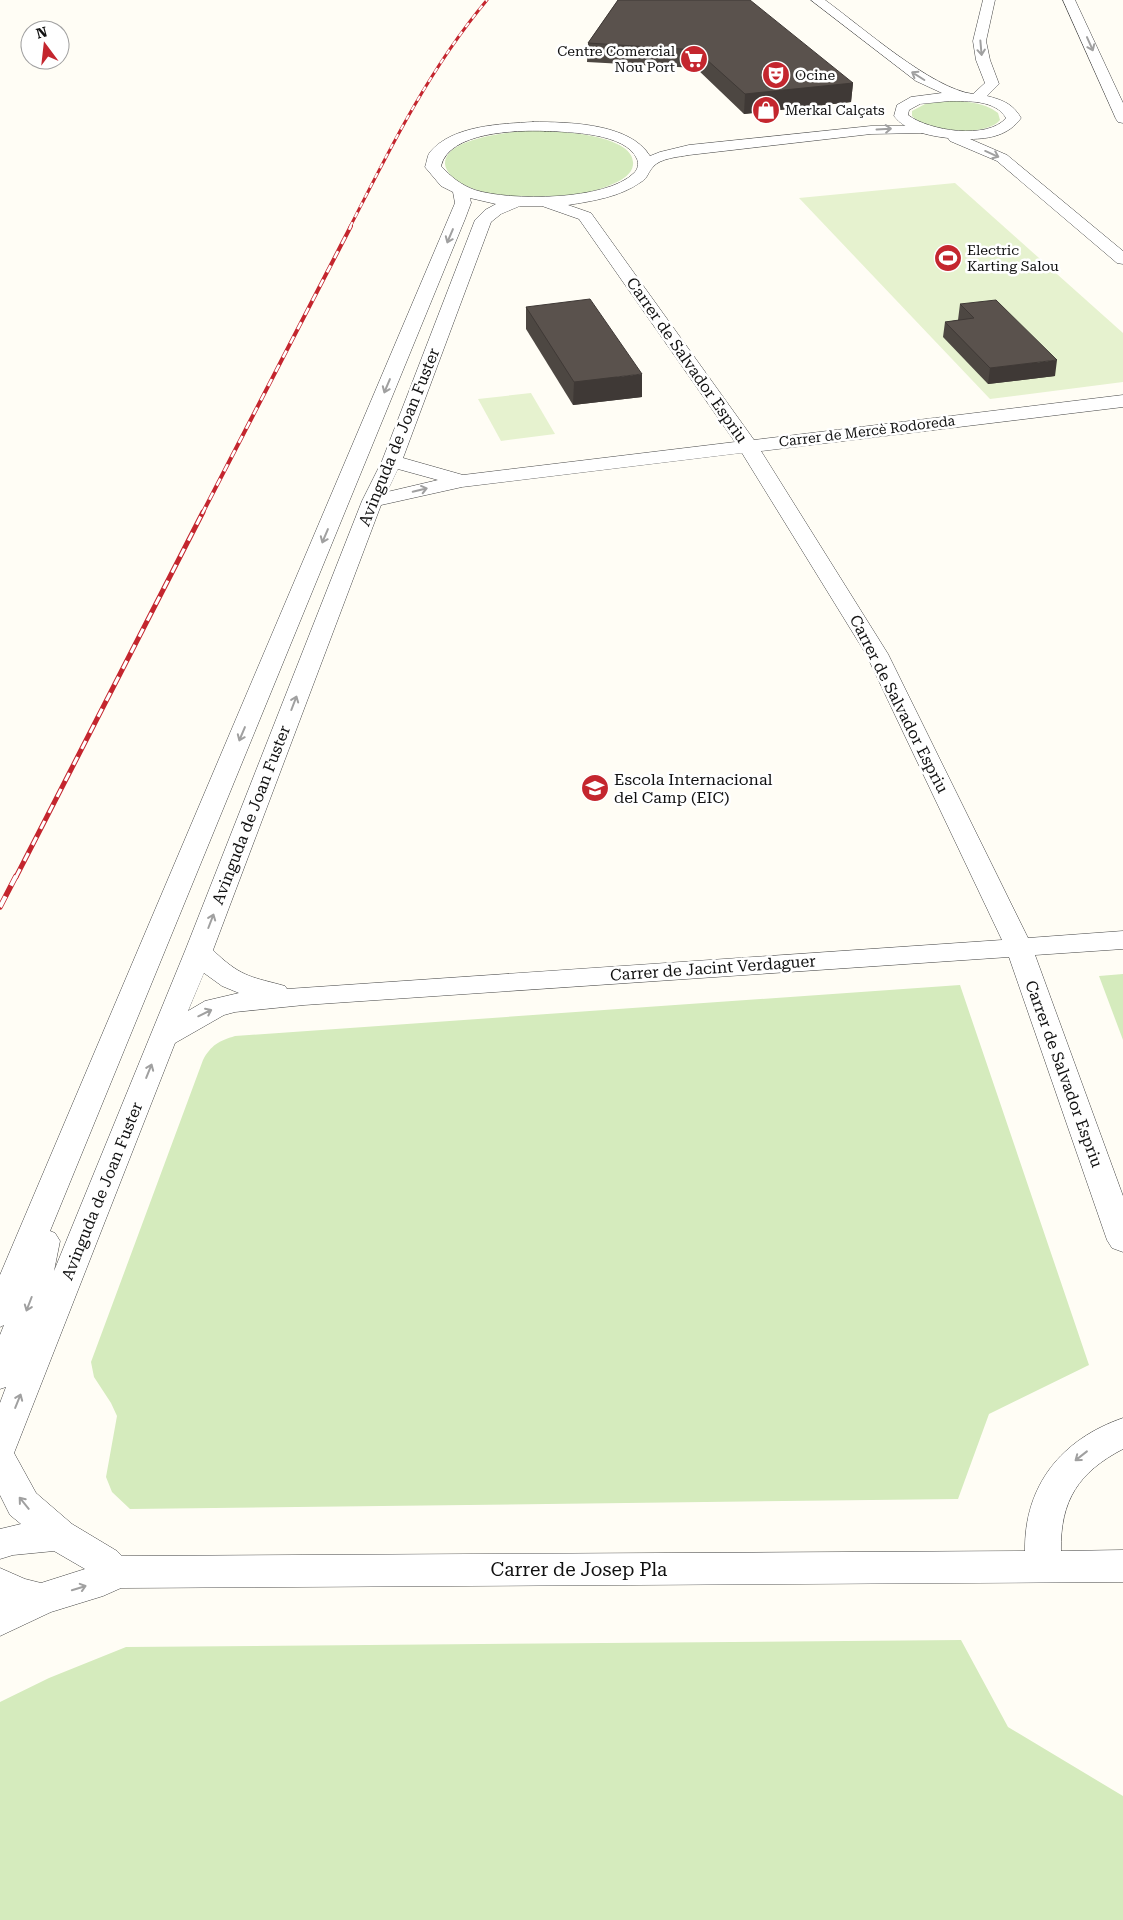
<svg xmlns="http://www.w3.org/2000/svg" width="1123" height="1920" viewBox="0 0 1123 1920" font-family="'Roboto Serif',serif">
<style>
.green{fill:#d5ebbd}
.pitch{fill:#e6f2cf}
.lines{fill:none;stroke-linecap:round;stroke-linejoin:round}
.minor-casing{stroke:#444;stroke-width:1}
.tertiary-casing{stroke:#444;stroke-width:1}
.minor{fill:#fff;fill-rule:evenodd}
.tertiary{fill:#fff;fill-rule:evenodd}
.rail-far3-casing{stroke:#c4262e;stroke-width:3}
.rail-far2-casing{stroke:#c4262e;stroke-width:4}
.rail-far1-casing{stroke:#c4262e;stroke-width:5}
.rail-casing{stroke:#c4262e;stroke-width:5.5}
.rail-far3{stroke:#fff;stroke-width:2;stroke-dasharray:5.5;stroke-linecap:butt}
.rail-far2{stroke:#fff;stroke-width:2.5;stroke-dasharray:8;stroke-linecap:butt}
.rail-far1{stroke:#fff;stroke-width:3;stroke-dasharray:9;stroke-linecap:butt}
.rail{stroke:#fff;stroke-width:4;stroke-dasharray:12;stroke-linecap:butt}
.wall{fill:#4d4742}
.shaded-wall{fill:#3f3936}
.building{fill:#5a524d;stroke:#3f3936}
.oneway{stroke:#a0a0a0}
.labels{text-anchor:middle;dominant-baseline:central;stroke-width:5;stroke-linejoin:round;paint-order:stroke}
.far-poi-label{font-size:14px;fill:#111;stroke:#fff;text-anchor:start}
.far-street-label{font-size:14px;fill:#111;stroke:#fff}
.street-label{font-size:16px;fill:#111;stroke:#fff}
.poi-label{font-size:16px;fill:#111;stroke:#fff;text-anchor:start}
.near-street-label{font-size:19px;fill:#111;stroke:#fff}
</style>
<rect width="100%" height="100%" fill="#fffdf5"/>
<g class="green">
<path d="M943 101C961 101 983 101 998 113L1000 120C986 137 927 133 912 116V111L925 104Z"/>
<path d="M532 130C551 131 637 133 633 165 632 174 622 180 615 183 576 202 501 204 462 184 455 180 446 173 445 164 444 137 514 132 532 130Z"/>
<path d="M1123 974V1040L1099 976Z"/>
<path d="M960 985 1089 1365 989 1414 958 1499 130 1509 112 1492 106 1477 117 1416 111 1403 94 1377 91 1362 203 1060C211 1045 219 1041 235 1036Z"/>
<path d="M961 1640 1008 1727 1123 1796V1920H0V1702L49 1678 126 1647Z"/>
</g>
<g class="pitch">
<path d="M955 183 1123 333V382L990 399 799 198Z"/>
<path d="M531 393 555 434 501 441 478 399Z"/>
</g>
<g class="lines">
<g class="minor-casing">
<g id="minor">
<path d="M1063 0H1075L1123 103V123L1118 122 1116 119Z"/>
<path d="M533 122C568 122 630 123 650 156L660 152 689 145 871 126H927L929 129 927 132 922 133 871 134 689 155C679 157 660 158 653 167 648 172 648 178 641 182 620 197 593 201 568 205L591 213 754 440 1123 395V407L761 451 888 654 1028 938 1123 931V949L1035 955 1123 1196V1252L1112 1248 1107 1240 1009 957 304 1005 235 1012 224 1015 175 1043 14 1453 36 1493 72 1524 117 1551 122 1556 1025 1551C1024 1485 1062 1439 1123 1418V1449C1079 1472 1060 1500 1061 1551L1123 1550V1582L121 1588 103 1596 51 1612 0 1636V1568L25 1579 41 1583 85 1569 54 1551 13 1555 0 1559V1529L21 1524 10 1515 0 1495V1403L6 1387 0 1389V1335L4 1325 0 1327V1275L455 203 453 192 441 186 425 167C427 162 427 156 430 152 453 125 501 124 533 122ZM545 131C569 132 626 133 637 159 639 164 638 169 634 173 606 201 510 201 475 190 461 185 451 177 441 166 449 132 516 130 545 131ZM470 198 496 204 485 210 475 220 382 461 362 501 185 951 54 1271 60 1241 55 1233 50 1231 465 219 471 203ZM520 206H542L579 219 735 442 463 475 403 458 491 222 501 214ZM742 453 866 654 1002 940 287 989 285 986C253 977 243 978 217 954L213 950 381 505 462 487ZM398 469 438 480 387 492ZM204 973 222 986 239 993 205 1001 188 1011Z"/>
</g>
</g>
<g class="tertiary-casing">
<path id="tertiary" d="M811 0H825C861 26 932 89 973 94L985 83 976 60 973 41 983 0H995L986 41 990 60 999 84 987 96C1003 100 1013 104 1021 118 1009 135 990 139 970 139L1007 155 1123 251V264L1117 263 997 161 950 141 948 138C930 136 905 131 894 116L897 105 911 97 942 93 916 81ZM950 101C968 101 996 100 1006 118 988 140 929 131 908 115L909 110 920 104Z"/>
</g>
<use href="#minor" class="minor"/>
<use href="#tertiary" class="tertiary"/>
<g class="rail-far3-casing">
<path id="rail-far3" d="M350 227C390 148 430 68 487 0"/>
</g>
<g class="rail-far2-casing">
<path id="rail-far2" d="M202 514 351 226"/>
</g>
<g class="rail-far1-casing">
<path id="rail-far1" d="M16 877 203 512"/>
</g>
<g class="rail-casing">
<path id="rail" d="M0 907 16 876"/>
</g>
<use href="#rail-far3" class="rail-far3"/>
<use href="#rail-far2" class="rail-far2"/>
<use href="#rail-far1" class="rail-far1"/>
<use href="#rail" class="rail"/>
</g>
<g class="wall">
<path d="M618 0 853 83 851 102 744 114 696 68 587 62 588 43Z"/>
<path d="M960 304 1055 376 988 384 943 337 945 322 958 320Z"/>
<path d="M526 307 642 397 573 405 526 329Z"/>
</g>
<g class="shaded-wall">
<path d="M853 83 851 102 744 114 745 94Z"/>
<path d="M1057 360 1055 376 988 384 990 368Z"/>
<path d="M642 374V397L573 405 574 382Z"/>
</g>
<g class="building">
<path d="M618 0H750L853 83 745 94 696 50 588 43Z"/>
<path d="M590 299 642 374 574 382 526 307Z"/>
<path d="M996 300 1057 360 990 368 945 322 974 318 960 304Z"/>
</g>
<defs><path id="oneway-shaft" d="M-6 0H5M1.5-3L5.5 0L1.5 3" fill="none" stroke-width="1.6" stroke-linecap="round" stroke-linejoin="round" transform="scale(1.25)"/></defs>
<g class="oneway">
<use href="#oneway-shaft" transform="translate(1090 44) rotate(66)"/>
<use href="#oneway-shaft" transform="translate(981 48) rotate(85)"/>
<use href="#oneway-shaft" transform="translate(918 76) rotate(-148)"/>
<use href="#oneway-shaft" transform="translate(884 129) rotate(-3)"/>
<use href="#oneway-shaft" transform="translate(992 154) rotate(24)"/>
<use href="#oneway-shaft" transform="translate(450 236) rotate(113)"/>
<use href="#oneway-shaft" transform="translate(387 386) rotate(113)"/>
<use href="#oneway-shaft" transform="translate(420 490) rotate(-13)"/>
<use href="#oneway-shaft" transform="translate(325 536) rotate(113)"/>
<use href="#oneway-shaft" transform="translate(294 703) rotate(-69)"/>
<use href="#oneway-shaft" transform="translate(242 734) rotate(113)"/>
<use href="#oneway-shaft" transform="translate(211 921) rotate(-69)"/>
<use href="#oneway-shaft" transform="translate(205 1013) rotate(-26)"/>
<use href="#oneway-shaft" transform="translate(149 1071) rotate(-68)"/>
<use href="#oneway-shaft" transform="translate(29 1304) rotate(111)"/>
<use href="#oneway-shaft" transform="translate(18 1401) rotate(-68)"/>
<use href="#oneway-shaft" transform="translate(1081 1456) rotate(142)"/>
<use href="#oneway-shaft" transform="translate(24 1503) rotate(-129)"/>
<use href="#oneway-shaft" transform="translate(79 1588) rotate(-17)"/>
</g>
<defs>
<g id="supermarket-disc" transform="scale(1.4375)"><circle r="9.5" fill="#c4262e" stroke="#fff"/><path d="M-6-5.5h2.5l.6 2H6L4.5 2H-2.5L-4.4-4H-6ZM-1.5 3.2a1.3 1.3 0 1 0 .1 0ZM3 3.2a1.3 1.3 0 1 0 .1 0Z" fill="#fff"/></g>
<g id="theatre-disc" transform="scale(1.4375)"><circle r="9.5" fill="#c4262e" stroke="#fff"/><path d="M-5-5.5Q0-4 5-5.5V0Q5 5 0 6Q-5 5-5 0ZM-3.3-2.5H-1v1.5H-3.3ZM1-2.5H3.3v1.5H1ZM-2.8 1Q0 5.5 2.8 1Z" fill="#fff"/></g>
<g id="shop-disc" transform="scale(1.4375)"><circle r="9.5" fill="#c4262e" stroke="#fff"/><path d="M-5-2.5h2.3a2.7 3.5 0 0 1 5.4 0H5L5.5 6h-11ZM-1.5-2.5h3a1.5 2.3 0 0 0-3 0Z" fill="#fff"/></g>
<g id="stadium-disc" transform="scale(1.4375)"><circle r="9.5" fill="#c4262e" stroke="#fff"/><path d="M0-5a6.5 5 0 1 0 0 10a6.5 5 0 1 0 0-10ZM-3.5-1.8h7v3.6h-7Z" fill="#fff"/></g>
<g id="school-disc" transform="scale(1.4375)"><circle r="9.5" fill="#c4262e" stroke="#fff"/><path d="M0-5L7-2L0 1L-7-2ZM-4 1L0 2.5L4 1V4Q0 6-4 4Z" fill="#fff"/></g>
</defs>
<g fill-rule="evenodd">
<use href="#supermarket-disc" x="694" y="59"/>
<use href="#theatre-disc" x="776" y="75"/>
<use href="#shop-disc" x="766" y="110"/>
<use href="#stadium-disc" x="948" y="258"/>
<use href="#school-disc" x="595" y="788"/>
</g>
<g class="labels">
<g class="far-poi-label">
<text x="675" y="51" text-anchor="end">Centre Comercial<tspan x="675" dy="16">Nou Port</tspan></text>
<text x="795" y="75">Ocine</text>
<text x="785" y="110">Merkal Calçats</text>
<text x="967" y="250">Electric<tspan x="967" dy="16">Karting Salou</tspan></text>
</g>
<g class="far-street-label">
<text transform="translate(867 431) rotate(-7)">Carrer de Mercè Rodoreda</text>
</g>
<g class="street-label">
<text transform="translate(687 360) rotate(55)">Carrer de Salvador Espriu</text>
<text transform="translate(399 437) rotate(-68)">Avinguda de Joan Fuster</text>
<text transform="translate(899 704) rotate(63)">Carrer de Salvador Espriu</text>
<text transform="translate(251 815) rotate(-69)">Avinguda de Joan Fuster</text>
<text transform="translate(713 968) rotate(-4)">Carrer de Jacint Verdaguer</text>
<text transform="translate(1064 1074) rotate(70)">Carrer de Salvador Espriu</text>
<text transform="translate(102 1191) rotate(-68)">Avinguda de Joan Fuster</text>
</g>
<g class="poi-label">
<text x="614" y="779">Escola Internacional<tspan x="614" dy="18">del Camp (EIC)</tspan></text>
</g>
<g class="near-street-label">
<text x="579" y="1569">Carrer de Josep Pla</text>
</g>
</g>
<g transform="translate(45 45) rotate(345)"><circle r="24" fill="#ffffff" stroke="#a0a0a0"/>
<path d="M0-4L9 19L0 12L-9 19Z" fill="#c4262e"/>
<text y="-8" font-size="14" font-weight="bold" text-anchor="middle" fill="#111111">N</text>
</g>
</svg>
